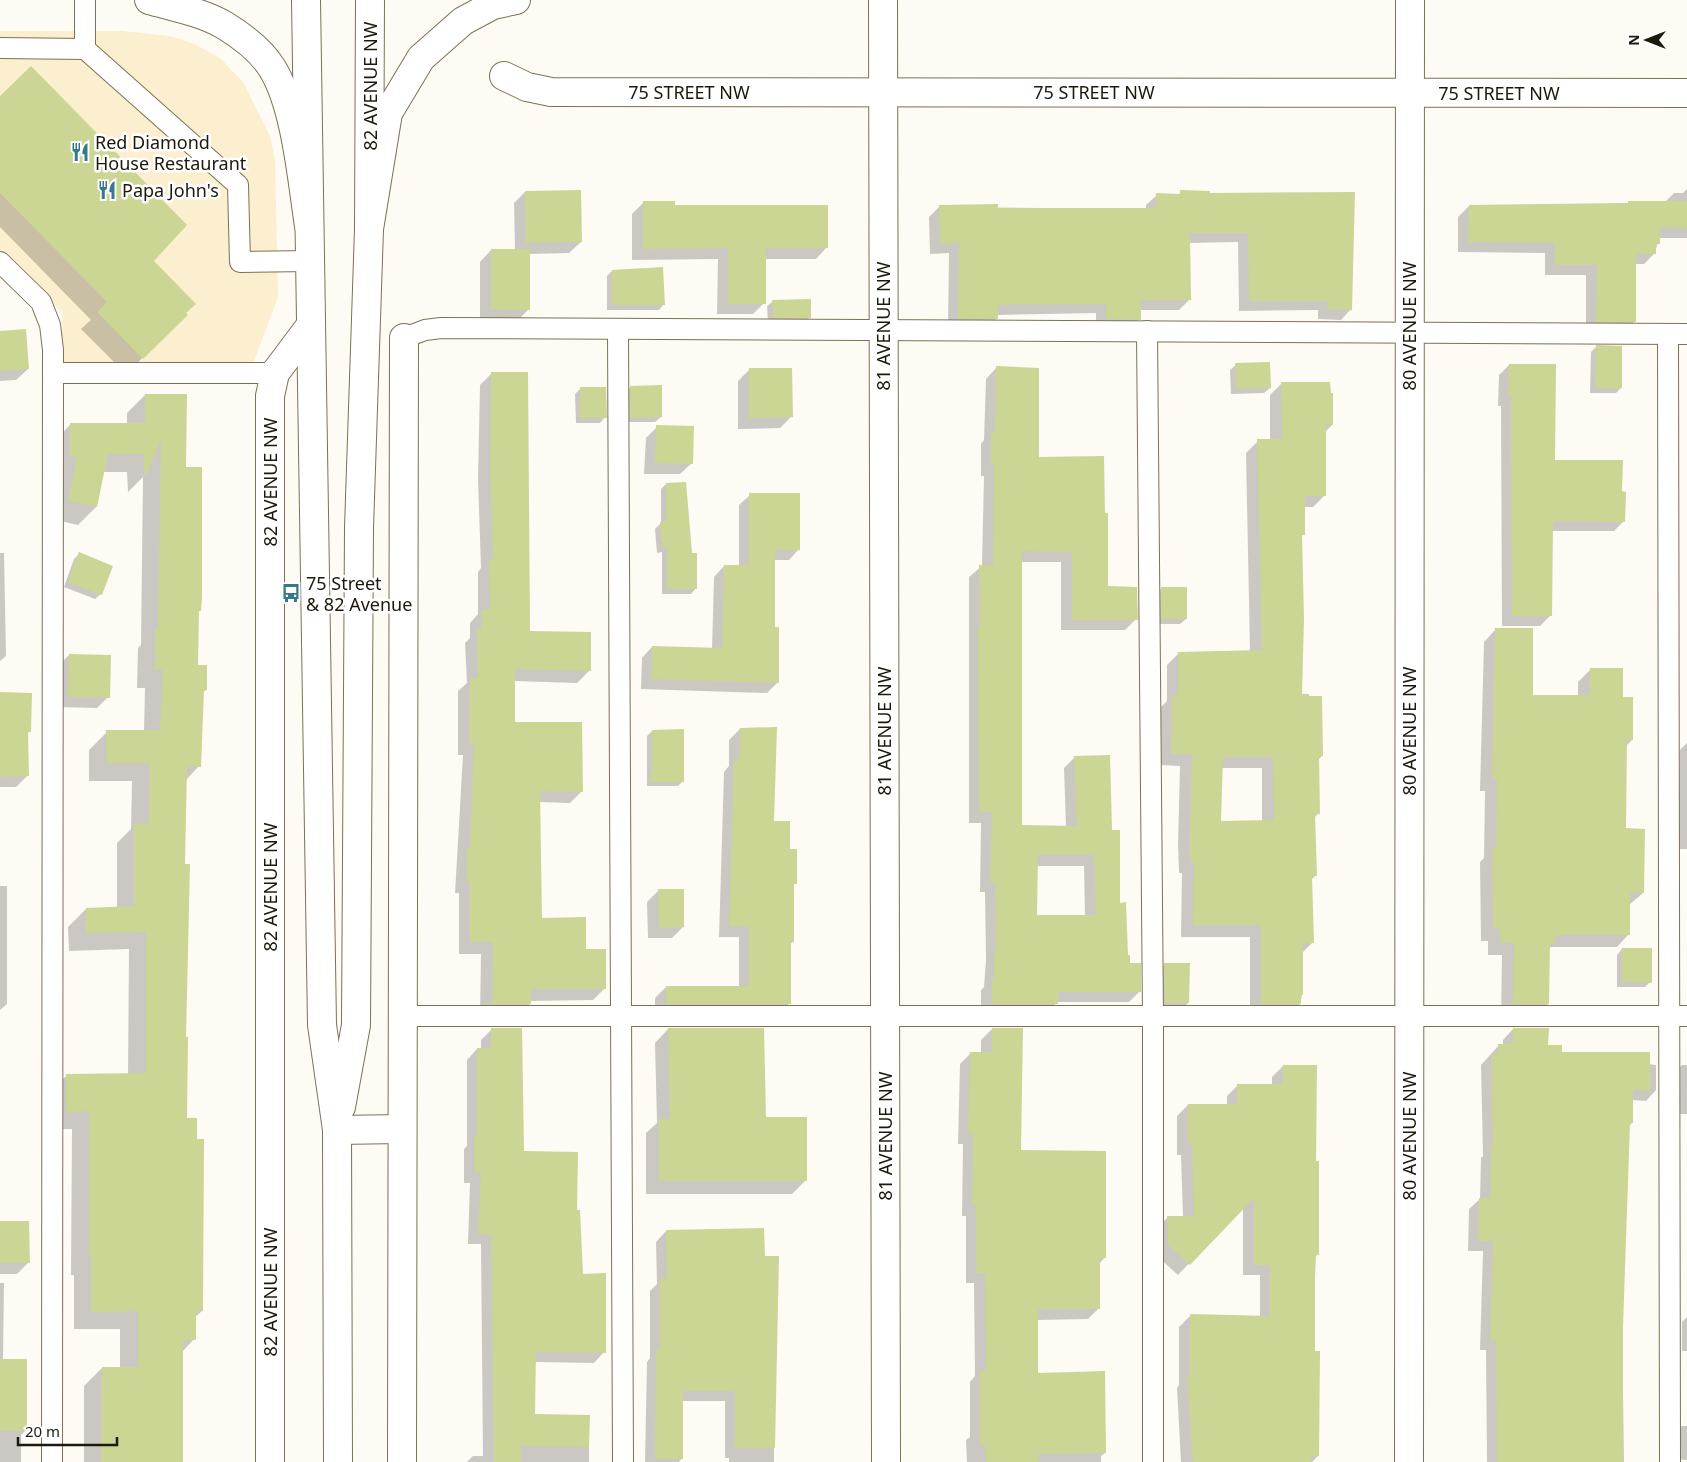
<svg xmlns="http://www.w3.org/2000/svg" width="1687" height="1462" viewBox="0 0 1687 1462" font-family="'Noto Sans',sans-serif">
<style>
.built{fill:#fcefcf}
.shadow{fill:#0003;fill-rule:evenodd}
.building{fill:#cbd594;fill-rule:evenodd}
.lines{fill:none;stroke-linecap:round;stroke-linejoin:round}
.service-casing{stroke:#7d7154;stroke-width:22}
.minor-casing{stroke:#7d7154;stroke-width:30}
.secondary-casing{stroke:#7d7154;stroke-width:30}
.primary-casing{stroke:#7d7154;stroke-width:30}
.service{stroke:#fff;stroke-width:20}
.minor{stroke:#fff;stroke-width:28}
.secondary{stroke:#fff;stroke-width:28}
.primary{stroke:#fff;stroke-width:28}
.labels{text-anchor:middle;dominant-baseline:central;stroke-width:5;stroke-linejoin:round;paint-order:stroke}
.street-label{font-size:18px;fill:#1d180c;stroke:#fff}
.poi-label{font-size:18px;fill:#1d180c;stroke:#fff;text-anchor:start}
</style>
<rect width="100%" height="100%" fill="#fefbf5"/>
<path class="built" d="M0 31H122L170 36 195 44 221 59 243 82 270 136 275 160 278 297 247 380 61 381 62 312 0 251Z"/>
<g class="shadow">
<path d="M0 98 153 261 186 315 126 374 81 329 91 320 0 227Z"/>
<path d="M1687 189V238H1659L1655 253 1644 264H1635V321L1624 332H1586V275H1545V253L1458 252V217L1469 206 1664 203 1674 193H1683Z"/>
<path d="M525 192 581 242 569 253 529 254V309L517 321H480V262L491 250H515L514 203Z"/>
<path d="M1181 192 1209 194 1351 309 1341 320 1318 319V310L1239 311 1238 242 1189 243 1190 299 1179 310H1139V319L1129 329H1096V313L997 315V318L987 329 948 328 949 253 930 254 929 217 939 207 1146 209V205L1157 195H1178Z"/>
<path d="M643 203 673 206 827 247 816 259H765L764 303 753 314H717L718 259 632 260V214Z"/>
<path d="M612 271 664 304 659 310H607V276Z"/>
<path d="M773 301 810 317 804 323H768L767 306Z"/>
<path d="M0 332 28 369 16 380 0 381Z"/>
<path d="M1596 347 1621 388 1616 393H1590L1591 352Z"/>
<path d="M1236 365 1270 388 1264 393 1231 394 1230 370Z"/>
<path d="M1509 365 1554 461 1621 493 1624 521 1614 531H1551L1550 616 1540 626H1502L1501 406H1498L1499 375Z"/>
<path d="M996 368 1037 458 1107 588 1136 619 1125 630H1061V562H1021V827H1066L1064 768 1075 757 1111 831 1126 956 1140 991 1129 1002H1057L1046 1015H981V990L984 987 986 960 985 892H980L981 823H969V577L982 566 984 476H981V444L984 440 986 379ZM1036 866H1084L1085 917H1036Z"/>
<path d="M749 370 791 417 780 428 738 429V381Z"/>
<path d="M492 373 529 632 589 671 577 683 514 681 513 723 582 791 570 803 539 802 541 919 585 950 605 988 593 1000 530 1001V1004L518 1016H480L481 954H459V893H455L463 755H458V691L467 683 465 643 470 638V623L478 614V572L481 568 478 479 480 385Z"/>
<path d="M1282 383 1332 425 1325 432V495L1313 507H1303V534L1301 537V695L1322 756 1318 760V814L1314 818 1316 875 1311 880 1312 943 1302 953V995L1300 1004 1288 1016H1250V937H1181L1182 873H1179L1178 844 1180 766 1160 765V708L1167 701V665L1179 653 1250 652 1246 453 1258 441H1270V395ZM1221 768H1262V822L1219 823Z"/>
<path d="M631 387 661 417 655 422H625V393Z"/>
<path d="M580 389 605 417 600 423H576L575 394Z"/>
<path d="M145 395 185 468 199 611 197 613V666L206 690 202 693 199 766 186 780 184 865 186 1119 202 1311 194 1318V1339L182 1352 181 1462H84V1386L102 1368H120V1329H74V1275H71L72 1129H49L48 1094 66 1076 128 1075 129 949 69 951 68 927 86 909 117 908V843L131 829 132 781H89V750L107 732H144L145 688H137L138 648 141 645 143 477 128 492 127 472H103L96 507 78 525 51 519 53 442 71 424H127V413Z"/>
<path d="M657 427 692 463 680 474H644L646 438Z"/>
<path d="M666 484 691 555 696 588 691 594H662V552L657 553 655 529 661 523V489Z"/>
<path d="M750 495 799 549 789 560H773V629L778 682 767 693 641 689 642 658 652 647 712 649 714 577 724 566 739 567V505Z"/>
<path d="M0 553H4L6 656 0 661Z"/>
<path d="M79 554 101 594 95 599 64 587 74 559Z"/>
<path d="M1162 588 1186 619 1180 624H1157L1156 593Z"/>
<path d="M1496 629 1532 696H1578V682L1590 670 1622 698 1632 740 1626 746 1625 830 1643 893 1629 905V934L1617 947H1551L1548 950V1004L1535 1016H1501L1502 955H1488V941H1481L1480 862 1484 858 1485 791H1480L1484 642Z"/>
<path d="M69 655 108 697 97 708 57 707 58 666Z"/>
<path d="M0 693 30 731 27 734 28 775 16 787H0Z"/>
<path d="M740 729 772 822 789 850 795 883 793 886V942L789 945V1004L778 1014H655V998L666 987H739V937H719L724 772 729 766V740Z"/>
<path d="M652 731 683 781 678 786H647V736Z"/>
<path d="M1687 743V849H1678L1680 750Z"/>
<path d="M0 886H7V1004L0 1010Z"/>
<path d="M658 891 683 927 672 938H648L647 902Z"/>
<path d="M1622 949 1650 982 1645 987H1617V955Z"/>
<path d="M1165 964 1188 1003 1183 1008H1160V970Z"/>
<path d="M492 1029 522 1152 576 1212 581 1275 604 1352 594 1363 535 1362 534 1415 589 1416V1462H467L473 1456H483L481 1244H468L470 1183H464V1149L467 1146V1060L477 1049H481V1040Z"/>
<path d="M668 1029 765 1119 805 1181 792 1194H646V1133L657 1123 655 1043Z"/>
<path d="M992 1029 1020 1152 1105 1257 1099 1264V1308L1088 1319 1037 1320V1374L1105 1453 1101 1456V1462H967L966 1440 970 1437V1382L975 1376 974 1283H966V1216H962L963 1144H958L960 1064 971 1053H981V1040Z"/>
<path d="M1513 1029 1561 1053 1656 1065V1090L1646 1101 1632 1100V1123L1629 1126 1622 1327 1624 1462H1487L1486 1350H1480L1483 1251H1468L1469 1209 1480 1199 1481 1158 1483 1156 1481 1065 1499 1045H1503V1040Z"/>
<path d="M1682 1065H1687V1114H1680V1101H1671V1076Z"/>
<path d="M1283 1066 1315 1162 1318 1254 1314 1258V1352L1318 1456 1312 1462H1181L1177 1388 1179 1385V1327L1190 1316 1260 1317V1275H1243V1207L1178 1275 1157 1256V1228L1168 1217H1183L1181 1155H1177V1116L1188 1105H1227V1096L1238 1085H1272V1077Z"/>
<path d="M0 1223 29 1262 17 1274H0Z"/>
<path d="M666 1231 774 1384V1462H729V1458H725V1401H682V1458L679 1462H645L647 1362 650 1358V1291L657 1284 656 1242Z"/>
<path d="M0 1283H4L3 1360 25 1431 21 1435V1462H0Z"/>
<path d="M1687 1317V1351H1682V1322Z"/>
<path d="M1682 1426H1687V1460L1672 1459V1437Z"/>
</g>
<g class="building">
<path d="M31 66 187 225 154 261 196 304 186 313 188 315 143 359 97 312 107 302 0 193V96Z"/>
<path d="M581 190 582 242 526 243 525 191Z"/>
<path d="M1180 190 1210 191V193L1355 192 1352 310 1327 309 1328 301H1249L1248 233H1190L1191 300H1141V320L1106 319V304L998 305V319H958L959 243 940 244 939 205 998 204V208H1156V193L1180 194Z"/>
<path d="M643 201H675V205H828V248H766V304H728V248L643 249Z"/>
<path d="M1628 201H1687V228L1660 227V244H1656V254H1636V322H1596L1597 265H1555V243L1468 242 1469 205 1628 203Z"/>
<rect x="491" y="249" width="39" height="61"/>
<path d="M663 267 665 305H612V270Z"/>
<path d="M811 299V318H773L772 300Z"/>
<path d="M26 329 29 369 0 371V331Z"/>
<path d="M1596 345 1622 346V388H1595Z"/>
<path d="M1270 362 1271 388 1236 389 1235 363Z"/>
<path d="M1509 364H1556L1555 460H1623L1622 491 1626 492 1625 522 1553 521 1552 616H1512L1511 396H1508Z"/>
<path d="M996 366 1039 368V457L1104 456 1105 513H1108V586L1137 587 1138 620H1072V552L1022 551V825L1077 826 1074 756 1110 755 1112 830H1120V903L1126 902 1128 955H1130V963H1141V992H1058V1004H992V978H994V950H996L995 882H990L992 812H979L978 628H980L979 565H993L994 465H991V432H995ZM1038 855H1094L1096 915H1037Z"/>
<path d="M749 368H792L793 417 749 418Z"/>
<path d="M491 372H528L530 631 591 632V671L515 669V722H582L583 792 540 791 542 918 586 917V949H606V989H531V1004H492L493 942H470V882H467V848H470L474 744H469L470 678H478L477 629H482L481 610 490 609 489 559H493L490 467Z"/>
<path d="M1281 382H1330L1331 393H1333V425H1326V496H1305V535H1302L1304 619 1302 694H1309V696H1322L1323 756H1319L1320 814H1315L1317 876H1312L1314 943 1303 944V995H1301V1004H1261V925H1193L1194 862H1190V831L1192 754H1171L1172 695H1178V652L1262 650 1257 439H1282ZM1223 757H1273L1274 820 1221 821Z"/>
<path d="M662 385V417L630 418V386Z"/>
<path d="M580 387H606L607 418H580Z"/>
<path d="M145 394H187L186 467H202V597L201 611H199L198 665H207V690H204L201 767 187 766 185 864H190L186 1037H188L187 1118H197V1139H204L203 1311H196V1340H183V1462H101L102 1367H138V1311L91 1312V1257H89V1111L66 1112V1074L146 1073V932L86 933V908L134 906V824L149 823 150 763H106V730H160L163 670H155V628H158L161 439 147 474H144V454H108L97 507 68 501 77 457H70V423H145Z"/>
<path d="M656 425 694 426 693 464 655 463Z"/>
<path d="M686 482 692 553H697V589H667V548H662L660 522H666V483Z"/>
<path d="M749 493H800V550H775V627H779V683L651 679 652 646 722 648 724 565H749Z"/>
<path d="M79 552 113 566 102 595 68 582Z"/>
<rect x="1161" y="587" width="26" height="32"/>
<path d="M1495 628H1533V695H1590V668H1623V697H1633V740H1627L1626 828 1645 829 1644 893H1630V935H1556V943H1550L1549 1004H1513L1514 943H1500V929H1493L1492 848H1496L1497 779H1492Z"/>
<path d="M69 654 111 655 110 698 68 697Z"/>
<path d="M0 692 32 693 31 732H28L29 776 0 777Z"/>
<path d="M777 727 774 821H790V849H797V884H794V942H791V1004H666V986H749V926L729 927 734 759 740 760V728Z"/>
<path d="M684 729V782H651L652 730Z"/>
<path d="M658 889H684V927L659 928Z"/>
<path d="M1622 948H1652V983L1622 982Z"/>
<path d="M1164 963H1190L1189 1003H1165Z"/>
<path d="M491 1028H522L524 1151 578 1152 577 1210H580L583 1274 606 1273V1353L536 1352 535 1414 590 1415 589 1447 521 1446V1462H494L491 1234H478L481 1173H474V1137H477V1048H491Z"/>
<path d="M668 1028H764L766 1117H807V1181H659V1119H670Z"/>
<path d="M992 1028H1023L1021 1150 1106 1151V1258H1100V1309H1038V1373L1105 1371 1106 1453 1038 1454 1039 1462H986L985 1445H980V1370H986L985 1273H976V1206L972 1205 973 1134H968L970 1052H992Z"/>
<path d="M1513 1028H1549L1548 1045H1562V1052H1650V1091L1633 1090V1123H1630L1623 1327V1462H1497L1496 1341 1490 1340 1493 1241H1478L1479 1198H1490L1491 1147H1493L1491 1054H1498V1044H1513Z"/>
<path d="M1283 1065H1317L1316 1161H1319V1255H1316L1315 1278V1351H1320L1319 1456H1311V1462H1193L1187 1375H1190V1314L1270 1316V1265H1254V1198L1190 1265 1168 1245 1167 1216H1194L1192 1144H1188V1104H1237V1084H1282Z"/>
<path d="M0 1221H29L30 1263H0Z"/>
<path d="M764 1228 765 1256H779L775 1448H735V1391H683V1459H655L656 1350H660V1279H667L666 1230Z"/>
<rect x="0" y="1359" width="27" height="72"/>
</g>
<g class="lines">
<g class="service-casing">
<g id="service">
<path d="M85 0V49"/>
<path d="M0 48 85 49 238 185 240 262 310 261"/>
<path d="M0 262 41 302 50 325 53 350 52 1462"/>
<path d="M618 330 623 1462"/>
<path d="M1147 331 1153 1018V1462"/>
<path d="M1668 334 1670 1462"/>
<path d="M404 338 425 330 441 328 1687 334"/>
<path d="M53 373H275"/>
<path d="M403 1016H1687"/>
</g>
</g>
<g class="minor-casing">
<g id="minor">
<path d="M883 0 886 1462"/>
<path d="M504 76 527 87 551 92 1687 93"/>
<path d="M270 1462V396L275 373 311 325"/>
<path d="M402 1462 404 338"/>
<path d="M1409 1462 1410 0"/>
</g>
</g>
<g class="secondary-casing">
<g id="secondary">
<path d="M306 0 322 1025 337 1130 338 1462"/>
<path d="M341 1107 356 1025 359 528 369 229 370 0"/>
<path d="M337 1130 402 1129"/>
</g>
</g>
<g class="primary-casing">
<g id="primary">
<path d="M149 0C174 7 201 12 224 25 242 36 261 50 272 68 296 106 302 181 309 226"/>
<path d="M369 229 388 113 421 58 463 21 493 5 516 0"/>
</g>
</g>
<use href="#service" class="service"/>
<use href="#minor" class="minor"/>
<use href="#secondary" class="secondary"/>
<use href="#primary" class="primary"/>
</g>
<defs>
<g id="restaurant-bare" transform="scale(1.5)"><path d="M-5-6h1v4h1v-4h1v4h1v-4h1v5L-1.5 .5V6h-2V.5L-5-1ZM5-6V6H3V1.5H1.5Q1.5-4 5-6Z" fill="#38788b" stroke="#fff" stroke-width="2.5" paint-order="stroke"/></g>
<g id="bus-bare" transform="scale(1.5)"><path d="M-5-6H5V4H4V6H2V4H-2V6H-4V4H-5ZM-3.5-4V0h7V-4ZM-3.5 1.2v1.5H-2V1.2ZM2 1.2v1.5H3.5V1.2Z" fill="#38788b" stroke="#fff" stroke-width="2.5" paint-order="stroke"/></g>
</defs>
<g fill-rule="evenodd">
<use href="#restaurant-bare" x="80" y="152"/>
<use href="#restaurant-bare" x="107" y="190"/>
<use href="#bus-bare" x="291" y="593"/>
</g>
<g class="labels">
<g class="street-label">
<text transform="translate(370 86) rotate(-90)">82 AVENUE NW</text>
<text x="689" y="92">75 STREET NW</text>
<text x="1094" y="92">75 STREET NW</text>
<text x="1499" y="93">75 STREET NW</text>
<text transform="translate(883 326) rotate(-90)">81 AVENUE NW</text>
<text transform="translate(1409 326) rotate(-90)">80 AVENUE NW</text>
<text transform="translate(270 482) rotate(-90)">82 AVENUE NW</text>
<text transform="translate(884 731) rotate(-90)">81 AVENUE NW</text>
<text transform="translate(1409 731) rotate(-90)">80 AVENUE NW</text>
<text transform="translate(270 887) rotate(-90)">82 AVENUE NW</text>
<text transform="translate(885 1136) rotate(-90)">81 AVENUE NW</text>
<text transform="translate(1409 1136) rotate(-90)">80 AVENUE NW</text>
<text transform="translate(270 1292) rotate(-90)">82 AVENUE NW</text>
</g>
<g class="poi-label">
<text x="95" y="142">Red Diamond<tspan x="95" dy="21">House Restaurant</tspan></text>
<text x="122" y="190">Papa John's</text>
<text x="306" y="583">75 Street<tspan x="306" dy="21">&amp; 82 Avenue</tspan></text>
</g>
</g>
<g transform="translate(1647 40) rotate(270)" stroke="#ffffff" stroke-width="4" paint-order="stroke">
<path d="M0-4L9 19L0 12L-9 19Z" fill="#1d180c"/>
<text y="-8" font-size="14" font-weight="bold" text-anchor="middle" fill="#1d180c">N</text>
</g>
<path d="M18 1437v8h99v-8" fill="none" stroke="#1d180c" stroke-width="2.5"/>
<text x="25" y="1437" font-size="15" fill="#1d180c" stroke="#ffffff" stroke-width="4" paint-order="stroke">20 m</text>
</svg>
